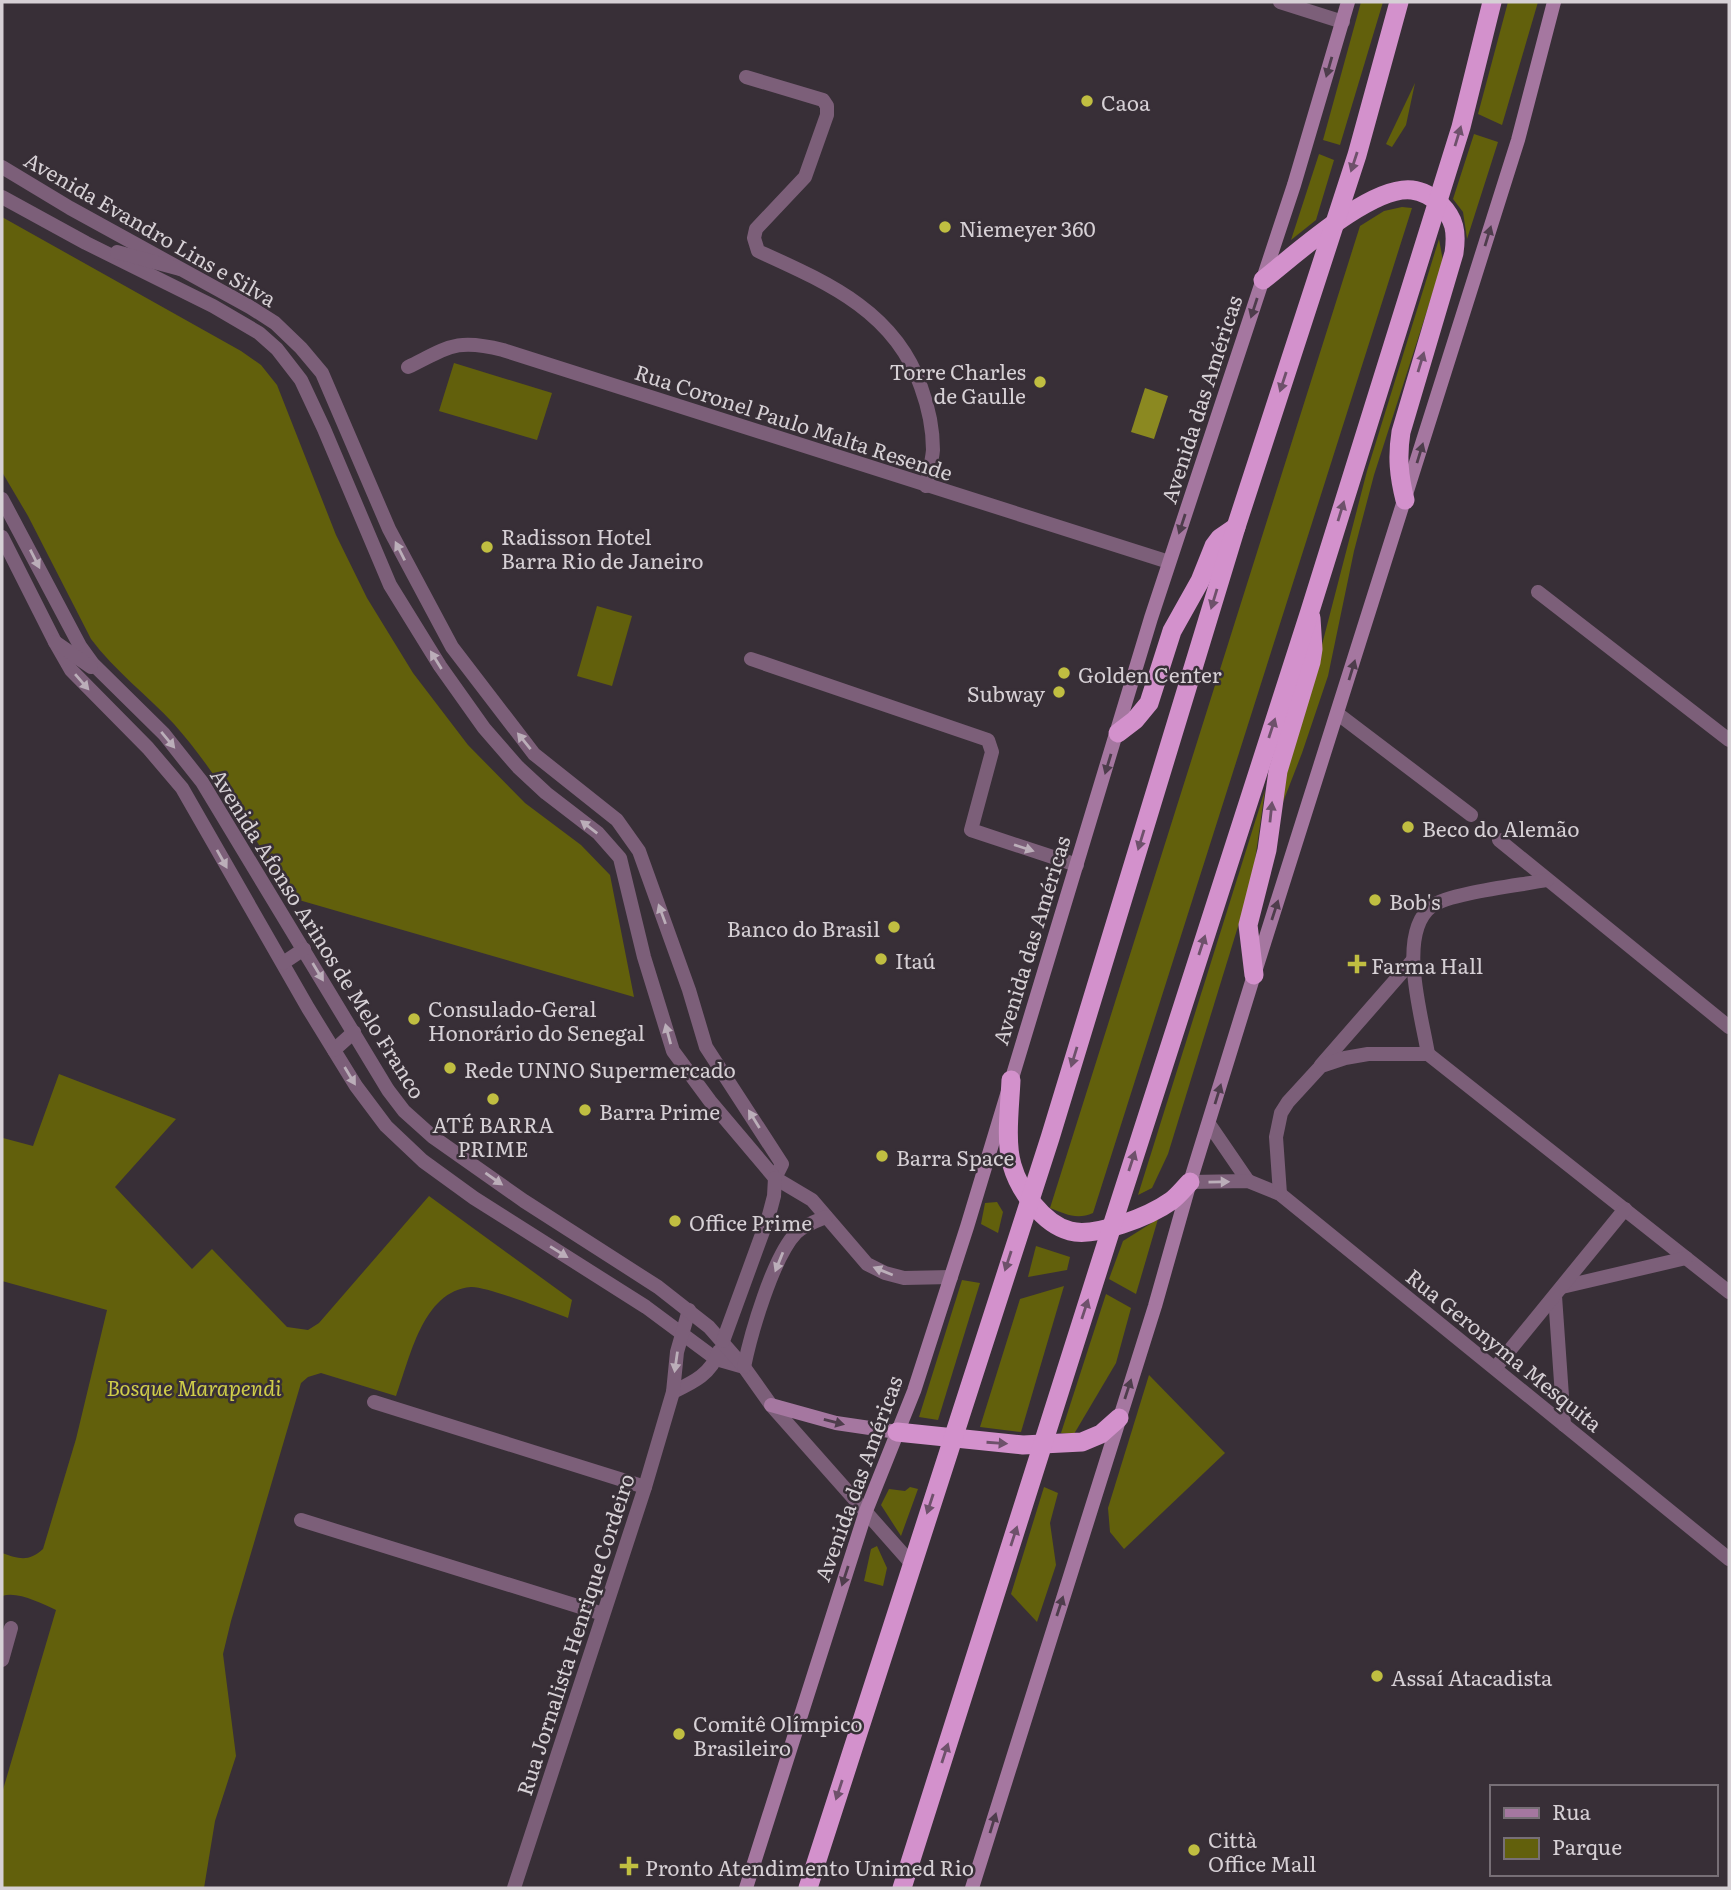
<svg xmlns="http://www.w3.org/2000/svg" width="1731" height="1890" viewBox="0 0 1731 1890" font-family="Literata,serif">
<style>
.green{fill:#62600c}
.water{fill:#8b8921}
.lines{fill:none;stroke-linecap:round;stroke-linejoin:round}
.minor{stroke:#7c5f79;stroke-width:14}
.tertiary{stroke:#7c5f79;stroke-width:14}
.secondary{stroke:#a577a0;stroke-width:14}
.trunk{stroke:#d391cc;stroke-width:19}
.oneway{fill:#4e3d4c}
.oneway2{fill:#6e516b}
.oneway3{fill:#bbaeb9}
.poi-dot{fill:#c0be41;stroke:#382f37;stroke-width:2.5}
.labels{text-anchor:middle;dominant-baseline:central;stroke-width:5;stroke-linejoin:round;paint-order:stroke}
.poi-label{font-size:21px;fill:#d6d0d5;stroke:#382f37;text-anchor:start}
.street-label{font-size:21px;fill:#d6d0d5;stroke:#382f37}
.park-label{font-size:21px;font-style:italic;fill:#cfcd49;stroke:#382f37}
</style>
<rect width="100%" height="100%" fill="#382f37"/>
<g class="green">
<path d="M1361 2H1383L1340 145 1323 140Z"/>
<path d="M1508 2H1538L1502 125 1478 114Z"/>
<path d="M1415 83 1406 125 1392 147 1386 144Z"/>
<path d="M1474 134 1498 142 1467 239 1463 212 1453 199Z"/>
<path d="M1319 154 1334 160 1316 220 1291 240Z"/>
<path d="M1402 207 1412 208 1093 1213C1077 1220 1065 1214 1050 1208L1360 226 1384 211Z"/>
<path d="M2 217 241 351 261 365 277 385 336 535 367 598 413 673 468 745 525 803 581 845 610 875 634 997 292 898C255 840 220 776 174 724 147 695 115 671 91 639L28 516 2 472Z"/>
<path d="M1439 239 1443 261 1374 475 1354 551 1328 676 1302 753 1278 815 1283 767 1317 664 1367 471Z"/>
<path d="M454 363 552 393 537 440 439 411Z"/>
<path d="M597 606 632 616 612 686 577 676Z"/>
<path d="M1265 790 1252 881 1168 1154 1152 1188 1138 1195Z"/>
<path d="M59 1074 176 1119 115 1187 192 1269 212 1249 287 1327 308 1330 319 1323 429 1196 572 1300 568 1318C549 1311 486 1286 471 1287 422 1291 410 1359 396 1396L321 1373 308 1377 301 1383 231 1621 223 1654 236 1756 215 1821 204 1888H2V1793L56 1610C40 1603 18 1591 2 1596V1553C19 1559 29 1562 43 1549L76 1439 107 1310 2 1281 3 1138 33 1146Z"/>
<path d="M997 1202 1003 1212 998 1233 981 1224 985 1203Z"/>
<path d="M1158 1219 1136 1294 1109 1279 1123 1241Z"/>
<path d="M1036 1246 1070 1257 1067 1270 1028 1277Z"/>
<path d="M962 1280 980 1283 938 1420 919 1417Z"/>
<path d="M1064 1286 1021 1432 980 1427 1020 1299Z"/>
<path d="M1106 1294 1131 1308 1116 1363 1074 1434 1061 1433Z"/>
<path d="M1149 1375 1225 1453 1124 1549 1110 1532 1108 1508Z"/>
<path d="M910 1487 918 1489 901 1536 881 1505 889 1489 905 1491Z"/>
<path d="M1044 1487 1058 1493 1050 1523 1056 1565 1037 1622 1011 1594Z"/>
<path d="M877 1546 887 1568 883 1586 864 1581 871 1549Z"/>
</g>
<path class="water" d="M1145 388 1168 396 1154 439 1131 432Z"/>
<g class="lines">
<g class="minor">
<path d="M1280 2 1343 22"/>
<path d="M746 77 823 100 827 106V115L805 177 756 229 754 238 758 251C826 282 895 311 921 387 928 406 933 429 933 450 932 462 928 475 926 486"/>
<path d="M2 167 70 208 250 307 275 323 301 348 322 373 389 529 452 647 534 754 617 820 639 851 689 990 706 1047 782 1164 775 1178"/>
<path d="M408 367C449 347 456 338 503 350L1169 562"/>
<path d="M2 537 55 642 71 670 148 748 182 788 308 1008 356 1086 386 1126 423 1161 474 1198 646 1307 716 1359 744 1367"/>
<path d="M1538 592 1729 740"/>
<path d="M751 659 988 740 992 752 971 830 1077 865"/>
<path d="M1338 714 1471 815"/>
<path d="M1499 840 1729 1027"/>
<path d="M1428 1054 1729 1292"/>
<path d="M1321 1065 1412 961"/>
<path d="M1209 1124 1248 1181"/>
<path d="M1190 1182 1248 1181 1280 1194 1729 1559"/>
<path d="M1280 1194 1276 1137 1281 1113 1288 1102 1321 1066 1345 1058 1368 1054H1428C1422 1016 1396 933 1432 906 1449 893 1522 885 1547 880"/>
<path d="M1562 1287 1686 1258"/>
<path d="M1555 1296 1564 1425"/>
<path d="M1496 1367 1625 1209"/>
<path d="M673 1392C694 1382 711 1374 719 1351"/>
<path d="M374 1402 645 1487"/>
<path d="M301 1520 603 1614"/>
<path d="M2 1660 11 1628"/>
<path d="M514 1888 645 1487 673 1392 677 1352 689 1310"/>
</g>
<g class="tertiary">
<path d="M2 197 86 243 213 306 259 333 277 349 301 380 324 429 390 585 440 666 484 728 518 767 546 793 598 833 620 858 644 957 673 1051 710 1101 775 1178 812 1200 867 1264 885 1273 904 1278 951 1277"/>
<path d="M117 252 180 269"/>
<path d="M2 499 80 646 93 664 164 734 202 782 388 1090 404 1111 433 1137 524 1201 658 1287 709 1327 744 1367 771 1405 911 1563"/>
<path d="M55 642 91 667"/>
<path d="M283 963 304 949"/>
<path d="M334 1050 354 1032"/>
<path d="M723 1341 769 1215 774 1196 775 1178"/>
<path d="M744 1367C751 1333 773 1257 796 1233 804 1225 816 1221 826 1217"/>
</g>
<g class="secondary">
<path d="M771 1405 836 1423 897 1432"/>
<path d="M746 1888 866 1511 914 1391 967 1227 1151 618 1294 185 1348 2"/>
<path d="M972 1888 1155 1306 1190 1182 1254 975 1518 140 1554 2"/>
</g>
<g class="trunk">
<path d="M1263 280C1295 255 1371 185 1412 190 1422 191 1433 197 1440 204 1455 219 1457 232 1454 253L1401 432C1397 457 1399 476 1405 500"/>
<path d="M1118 733 1135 720 1149 703 1172 631 1200 581 1214 546 1220 538 1236 527"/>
<path d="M1254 975 1248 925 1267 850 1278 771 1311 662 1313 649 1311 618"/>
<path d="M1011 1080C1010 1104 1005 1142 1012 1165 1019 1190 1043 1224 1070 1231 1095 1238 1150 1216 1171 1201 1178 1196 1184 1188 1190 1182"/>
<path d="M897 1432 1023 1445 1082 1442 1101 1434 1119 1418"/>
<path d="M808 1888 1050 1138 1236 527 1357 155 1399 2"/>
<path d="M902 1888 1112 1226 1310 611 1461 127 1492 2"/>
</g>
</g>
<defs><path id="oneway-solid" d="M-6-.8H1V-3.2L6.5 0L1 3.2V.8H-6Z" transform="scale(1.75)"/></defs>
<g class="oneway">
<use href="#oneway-solid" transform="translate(1329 67) rotate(106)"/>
<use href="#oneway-solid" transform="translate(1488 236) rotate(-73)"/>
<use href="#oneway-solid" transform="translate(1254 308) rotate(108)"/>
<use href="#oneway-solid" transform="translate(1420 453) rotate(-73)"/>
<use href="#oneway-solid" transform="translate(1182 524) rotate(108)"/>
<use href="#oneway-solid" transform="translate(1352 670) rotate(-73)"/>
<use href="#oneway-solid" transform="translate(1108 764) rotate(107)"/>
<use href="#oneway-solid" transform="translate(1275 910) rotate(-72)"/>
<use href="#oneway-solid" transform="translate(1218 1094) rotate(-73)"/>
<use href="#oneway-solid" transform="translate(1128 1389) rotate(-72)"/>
<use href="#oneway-solid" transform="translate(834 1422) rotate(14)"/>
<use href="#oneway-solid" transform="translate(845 1576) rotate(108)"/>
<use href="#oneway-solid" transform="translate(1060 1606) rotate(-72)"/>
<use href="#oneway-solid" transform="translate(993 1823) rotate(-73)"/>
</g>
<g class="oneway2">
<use href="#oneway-solid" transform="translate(1458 136) rotate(-73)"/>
<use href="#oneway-solid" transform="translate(1354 162) rotate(108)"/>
<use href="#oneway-solid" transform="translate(1421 362) rotate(-73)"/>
<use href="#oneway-solid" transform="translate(1283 382) rotate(108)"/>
<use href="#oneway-solid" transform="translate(1341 511) rotate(-73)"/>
<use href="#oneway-solid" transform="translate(1214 599) rotate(107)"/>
<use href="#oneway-solid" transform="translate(1272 728) rotate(-72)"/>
<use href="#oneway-solid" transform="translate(1271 812) rotate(-84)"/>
<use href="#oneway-solid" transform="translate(1141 840) rotate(107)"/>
<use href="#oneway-solid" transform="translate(1202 945) rotate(-72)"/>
<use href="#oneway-solid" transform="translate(1074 1057) rotate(107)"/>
<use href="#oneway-solid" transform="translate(1132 1161) rotate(-72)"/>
<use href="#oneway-solid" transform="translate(1008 1261) rotate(108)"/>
<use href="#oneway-solid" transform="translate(1085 1309) rotate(-72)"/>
<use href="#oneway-solid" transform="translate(997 1443) rotate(4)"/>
<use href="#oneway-solid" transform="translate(930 1504) rotate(108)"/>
<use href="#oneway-solid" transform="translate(1014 1536) rotate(-72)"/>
<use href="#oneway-solid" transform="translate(945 1753) rotate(-72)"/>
<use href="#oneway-solid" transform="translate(839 1790) rotate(108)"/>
</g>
<g class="oneway3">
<use href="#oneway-solid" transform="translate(400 551) rotate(-117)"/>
<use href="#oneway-solid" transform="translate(35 559) rotate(63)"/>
<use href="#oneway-solid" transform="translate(436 660) rotate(-122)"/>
<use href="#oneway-solid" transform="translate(82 682) rotate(49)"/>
<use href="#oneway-solid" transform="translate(168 740) rotate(50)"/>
<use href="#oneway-solid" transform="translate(524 741) rotate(-129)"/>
<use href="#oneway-solid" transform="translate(589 827) rotate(-142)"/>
<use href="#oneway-solid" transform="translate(1024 848) rotate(18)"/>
<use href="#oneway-solid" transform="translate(222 859) rotate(61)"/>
<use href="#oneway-solid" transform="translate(662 914) rotate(-110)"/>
<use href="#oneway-solid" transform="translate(318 972) rotate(59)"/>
<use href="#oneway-solid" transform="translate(668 1034) rotate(-105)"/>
<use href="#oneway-solid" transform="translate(350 1076) rotate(59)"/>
<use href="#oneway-solid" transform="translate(754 1119) rotate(-122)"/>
<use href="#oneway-solid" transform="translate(494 1179) rotate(35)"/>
<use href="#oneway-solid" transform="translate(1219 1182) rotate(-1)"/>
<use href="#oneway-solid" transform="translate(559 1252) rotate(32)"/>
<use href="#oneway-solid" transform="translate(779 1262) rotate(112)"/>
<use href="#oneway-solid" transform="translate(883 1271) rotate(-158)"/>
<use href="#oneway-solid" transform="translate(676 1362) rotate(98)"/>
</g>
<g class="poi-dot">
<circle cx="1087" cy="101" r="7"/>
<circle cx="945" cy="227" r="7"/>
<circle cx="1040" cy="382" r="7"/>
<circle cx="487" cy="547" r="7"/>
<circle cx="1064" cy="673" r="7"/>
<circle cx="1059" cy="692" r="7"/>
<circle cx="1408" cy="827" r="7"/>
<circle cx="1375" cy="900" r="7"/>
<circle cx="894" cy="927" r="7"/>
<circle cx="881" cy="959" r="7"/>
<path d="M1353.5 953.5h7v7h7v7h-7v7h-7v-7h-7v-7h7z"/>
<circle cx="414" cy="1019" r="7"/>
<circle cx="450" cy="1068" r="7"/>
<circle cx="493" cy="1099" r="7"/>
<circle cx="585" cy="1110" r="7"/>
<circle cx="882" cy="1156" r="7"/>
<circle cx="675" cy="1221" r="7"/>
<circle cx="1377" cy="1676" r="7"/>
<circle cx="679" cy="1734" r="7"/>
<circle cx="1194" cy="1850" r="7"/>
<path d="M625.5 1855.5h7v7h7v7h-7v7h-7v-7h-7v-7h7z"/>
</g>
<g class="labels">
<g class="poi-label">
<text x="1101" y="101">Caoa</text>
<text x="959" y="227">Niemeyer 360</text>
<text x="1026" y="370" text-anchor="end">Torre Charles<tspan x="1026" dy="24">de Gaulle</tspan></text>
<text x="501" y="535">Radisson Hotel<tspan x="501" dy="24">Barra Rio de Janeiro</tspan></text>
<text x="1078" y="673">Golden Center</text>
<text x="1045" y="692" text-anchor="end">Subway</text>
<text x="1422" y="827">Beco do Alemão</text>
<text x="1389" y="900">Bob's</text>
<text x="880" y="927" text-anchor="end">Banco do Brasil</text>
<text x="895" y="959">Itaú</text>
<text x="1371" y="964">Farma Hall</text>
<text x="428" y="1007">Consulado-Geral<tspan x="428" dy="24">Honorário do Senegal</tspan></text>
<text x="464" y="1068">Rede UNNO Supermercado</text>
<text x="599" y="1110">Barra Prime</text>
<text x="493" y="1123" text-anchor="middle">ATÉ BARRA<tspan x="493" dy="24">PRIME</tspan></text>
<text x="896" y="1156">Barra Space</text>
<text x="689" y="1221">Office Prime</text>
<text x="1391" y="1676">Assaí Atacadista</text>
<text x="693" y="1722">Comitê Olímpico<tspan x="693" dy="24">Brasileiro</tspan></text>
<text x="1208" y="1838">Città<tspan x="1208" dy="24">Office Mall</tspan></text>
<text x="645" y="1866">Pronto Atendimento Unimed Rio</text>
</g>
<g class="street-label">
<text transform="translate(151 228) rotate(30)">Avenida Evandro Lins e Silva</text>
<text transform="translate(1200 399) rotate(-72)">Avenida das Américas</text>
<text transform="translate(794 421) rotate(18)">Rua Coronel Paulo Malta Resende</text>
<text transform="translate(319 933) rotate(58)">Avenida Afonso Arinos de Melo Franco</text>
<text transform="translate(1030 940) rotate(-73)">Avenida das Américas</text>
<text transform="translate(1505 1349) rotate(39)">Rua Geronyma Mesquita</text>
<text transform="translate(857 1478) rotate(-70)">Avenida das Américas</text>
<text transform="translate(574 1634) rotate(-72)">Rua Jornalista Henrique Cordeiro</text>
</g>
<g class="park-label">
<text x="194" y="1386">Bosque Marapendi</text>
</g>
</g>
<rect width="1731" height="1890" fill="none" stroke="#d6d0d5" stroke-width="7"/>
<rect x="1490" y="1785" width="228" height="91" fill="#382f37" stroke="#776f76" stroke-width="2"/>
<rect x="1504" y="1808" width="35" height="10" fill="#a577a0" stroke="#776f76" stroke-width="2"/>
<text x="1552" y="1820" font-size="21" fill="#d6d0d5">Rua</text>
<rect x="1504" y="1838" width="35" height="21" fill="#62600c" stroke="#776f76" stroke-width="2"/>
<text x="1552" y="1855" font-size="21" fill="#d6d0d5">Parque</text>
</svg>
